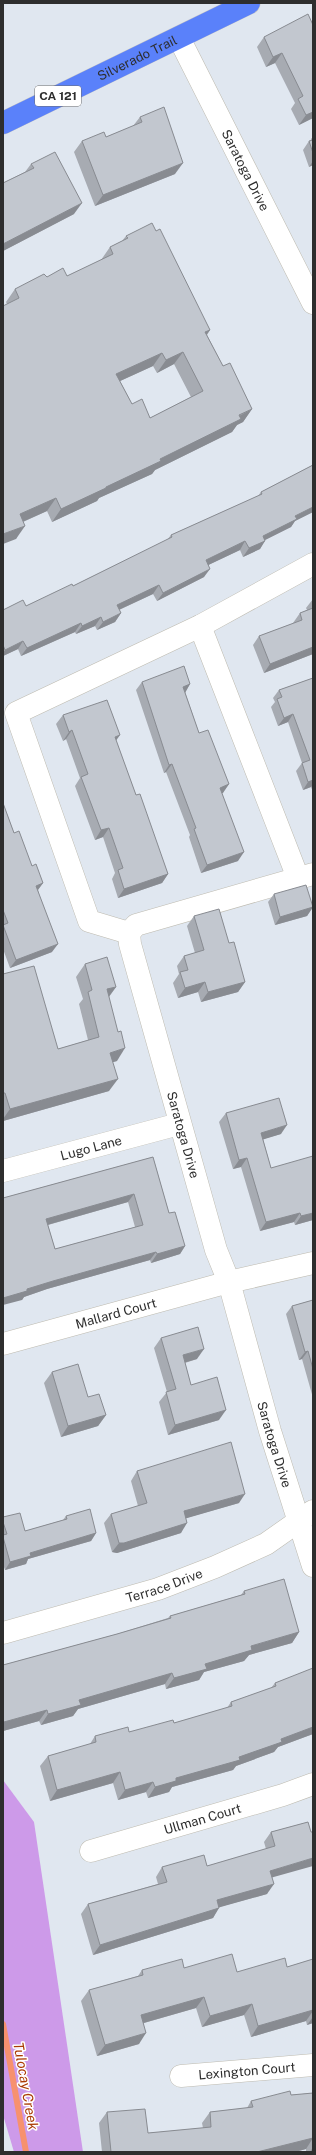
<svg xmlns="http://www.w3.org/2000/svg" width="316" height="2155" viewBox="0 0 316 2155" font-family="'Public Sans',sans-serif">
<style>
.green{fill:#cd9ae9}
.lines{fill:none;stroke-linecap:round;stroke-linejoin:round}
.stream{stroke:#f7916e;stroke-width:6}
.minor-casing{stroke:#bebbb0;stroke-width:23}
.major-casing{stroke:#c4c4c4;stroke-width:23}
.minor{stroke:#fff;stroke-width:22}
.major{stroke:#5a81fa;stroke-width:22}
.wall{fill:#a7abb2;fill-rule:evenodd}
.shaded-wall{fill:#888b91}
.building{fill:#c2c7cf;stroke:#888b91;fill-rule:evenodd}
.labels{text-anchor:middle;dominant-baseline:central;stroke-width:3;stroke-linejoin:round;paint-order:stroke}
.shield{fill:#fff;stroke:#6d6d6d;stroke-width:1}
.shield-label{font-size:12px;font-weight:bold;fill:#2e2e2e}
.street-label{font-size:13px;fill:#2e2e2e;stroke:#fff}
.water-label{font-size:14px;font-style:italic;fill:#ab3c05;stroke:#fff}
</style>
<rect width="100%" height="100%" fill="#e0e7f0"/>
<path class="green" d="M3 1780 34 1822 83 2152H14L3 2115Z"/>
<g class="lines">
<path class="stream" d="M3 2024 26 2152"/>
<g class="minor-casing">
<g id="minor">
<path id="s1" d="M179 38 313 303"/>
<path d="M200 626 298 878"/>
<path id="s2" d="M313 874 136 925 129 933 130 944 216 1250 229 1282 270 1431 313 1566"/>
<path d="M129 933 89 921 16 713 200 626 313 564"/>
<path id="s3" d="M3 1171 179 1124"/>
<path id="s4" d="M3 1344 229 1282 313 1263"/>
<path id="s5" d="M3 1633 158 1589 215 1567 266 1544 313 1511"/>
<path id="s6" d="M91 1851 283 1795 313 1784"/>
<path id="s7" d="M181 2076 313 2065"/>
</g>
</g>
<g class="major-casing">
<g id="major">
<path id="s8" d="M3 123 249 3"/>
</g>
</g>
<use href="#minor" class="minor"/>
<use href="#major" class="major"/>
</g>
<g class="wall">
<path d="M313 25V118L299 125 291 109 295 103 275 63 266 67 257 47 264 37Z"/>
<path d="M140 117 175 174 95 206 74 152 82 141 106 137 133 126Z"/>
<path d="M312 138H313V165L309 167 303 150 309 141H310Z"/>
<path d="M31 164 74 214 3 251V183L25 172Z"/>
<path d="M156 231 210 330 207 335 223 366 252 409 243 422 237 425 232 432 155 470 152 474 99 498 97 501 52 522 47 511 23 522 16 539 7 304 6 302 15 289 47 277 67 276 101 260 110 247 122 241 126 236ZM174 364 191 397 150 418 132 404 120 381 153 366 157 373Z"/>
<path d="M313 465V512L295 521 291 527 265 540 260 549 243 557 240 550 208 565 204 577 157 601 153 594 119 610 121 613 115 622 97 630 95 626 76 634 75 632 21 656 18 649 3 656V610L26 606 73 586 167 540 171 535 258 496 261 492Z"/>
<path d="M313 599V654L264 673 253 645 259 636 294 623H293L300 613 307 610 306 608Z"/>
<path d="M313 678V792L311 787 303 790 296 771 302 763 288 722 278 726 271 707 275 702 273 698 279 690Z"/>
<path d="M142 682 190 684 185 692 199 733 229 784 222 793 238 861 201 873 189 837 190 835 166 772 164 773 136 690Z"/>
<path d="M63 715 116 741 136 795 168 874 162 883 118 898 112 879 115 873 103 837 95 840 75 786 80 778 66 739 63 741 56 724Z"/>
<path d="M3 803 14 833 32 866 43 883 38 890 52 952 10 968 3 949Z"/>
<path d="M274 894 313 907 307 916 275 925 268 902Z"/>
<path d="M194 916 229 943 245 982 238 992 201 1002 198 992 178 998 173 983 179 974 177 966 184 956 195 953 187 926Z"/>
<path d="M85 964 116 987 109 997 117 1061 113 1062 109 1091 3 1121V974L58 1049 88 1040 79 1004 83 999 76 977Z"/>
<path d="M226 1113 281 1134 263 1139 271 1168 313 1220 295 1225 294 1222 260 1231 241 1167 233 1169 219 1122Z"/>
<path d="M153 1157 169 1213 185 1246 180 1254 151 1263 150 1260 47 1289 24 1297 22 1300 3 1198ZM128 1202 135 1227 55 1249 48 1225Z"/>
<path d="M313 1300V1398L302 1359 299 1360 286 1314 292 1306Z"/>
<path d="M161 1338 197 1359 185 1363 191 1385 219 1420 168 1435 159 1402 167 1392 154 1348Z"/>
<path d="M52 1372 88 1397 106 1415 98 1426 61 1437 44 1383Z"/>
<path d="M137 1471 239 1503 186 1518 181 1533 117 1553 112 1552 104 1523 111 1514 138 1506 131 1481Z"/>
<path d="M66 1516 96 1533 91 1541 28 1559 26 1564 5 1570 3 1564V1517L25 1531 63 1520Z"/>
<path d="M244 1591 299 1632 292 1643 249 1655 244 1661 204 1672 199 1680 166 1689 165 1684 78 1709 73 1716 41 1725 39 1721 3 1731V1665L117 1634 168 1618 170 1616 241 1595Z"/>
<path d="M313 1669V1734L278 1747 274 1752 236 1766 233 1770 172 1787 169 1792 148 1798 146 1792 118 1800 113 1783 50 1801 40 1766 48 1756 90 1744 95 1736 129 1732 174 1723 227 1708 231 1702 271 1688 275 1683Z"/>
<path d="M308 1822 272 1878 267 1894 219 1907 213 1918 93 1955 81 1914 88 1904 158 1884 156 1877 162 1867 207 1866 266 1849 264 1842 271 1832Z"/>
<path d="M313 1959V2023L307 2025 306 2021 251 2037 244 2015 202 2027 196 2008 144 2023 139 2044 97 2056 81 2001 89 1990 138 1976 142 1970 184 1968 237 1972 287 1967Z"/>
<path d="M313 2093V2152H306V2149L295 2152H102L99 2123 107 2112 148 2133 203 2128 202 2123 210 2112 247 2108 251 2101 291 2095Z"/>
</g>
<g class="shaded-wall">
<path d="M282 53 275 63 266 67 273 57Z"/>
<path d="M313 112V118L299 125 306 115Z"/>
<path d="M313 161V165L309 167Z"/>
<path d="M183 163 175 174 95 206 103 195Z"/>
<path d="M82 203 74 214 3 251V244Z"/>
<path d="M210 330 201 342 205 332Z"/>
<path d="M183 352 174 364 157 373 166 360Z"/>
<path d="M162 353 153 366 107 387 116 374Z"/>
<path d="M252 409 243 422 237 425 232 432 155 470 152 474 99 498 97 501 52 522 61 509 160 459Z"/>
<path d="M56 498 47 511 11 527 20 514Z"/>
<path d="M313 507V512L295 521 291 527 257 544 263 536 295 516Z"/>
<path d="M25 526 16 539 3 544V534Z"/>
<path d="M245 541 240 550 200 569 206 560Z"/>
<path d="M265 541 260 549 243 557 249 548Z"/>
<path d="M210 569 204 577 157 601 163 593Z"/>
<path d="M159 585 153 594 112 613 117 605Z"/>
<path d="M121 613 115 622 97 630 103 622Z"/>
<path d="M101 617 95 626 76 634 82 626Z"/>
<path d="M81 623 75 632 21 656 27 648Z"/>
<path d="M23 641 18 649 3 656V653L5 650Z"/>
<path d="M313 647V654L264 673 270 664Z"/>
<path d="M190 684 185 693 183 687Z"/>
<path d="M293 714 288 722 278 726 284 718Z"/>
<path d="M72 730 66 739 63 741 69 732Z"/>
<path d="M120 735 113 745 115 737Z"/>
<path d="M172 764 166 772 164 773 169 765Z"/>
<path d="M313 780V785L311 787 303 790 308 782Z"/>
<path d="M229 784 223 793 214 796 220 788Z"/>
<path d="M109 828 103 837 95 840 101 830Z"/>
<path d="M244 852 238 861 201 873 207 865Z"/>
<path d="M168 874 162 883 118 898 124 889Z"/>
<path d="M43 883 37 891 36 886Z"/>
<path d="M313 907 307 916 275 925 280 917Z"/>
<path d="M58 944 52 952 10 968 16 960Z"/>
<path d="M205 982 198 992 178 998 185 988Z"/>
<path d="M245 982 238 992 201 1002 208 992Z"/>
<path d="M116 987 107 999V989Z"/>
<path d="M125 1048 117 1061 102 1065 110 1053Z"/>
<path d="M118 1079 109 1091 3 1121V1119L10 1109Z"/>
<path d="M287 1125 281 1134 255 1142 261 1133Z"/>
<path d="M247 1158 241 1167 233 1169 239 1160Z"/>
<path d="M134 1194 128 1202 40 1227 46 1219Z"/>
<path d="M300 1213 294 1222 260 1231 266 1222Z"/>
<path d="M313 1213V1220L295 1225 301 1216Z"/>
<path d="M185 1246 180 1254 151 1263 157 1254Z"/>
<path d="M156 1252 150 1260 47 1289 24 1297 22 1300 3 1305V1298L27 1289 53 1281Z"/>
<path d="M204 1349 197 1359 176 1365 183 1355Z"/>
<path d="M308 1351 302 1359 299 1360 305 1352Z"/>
<path d="M226 1410 219 1420 168 1435 175 1425Z"/>
<path d="M106 1415 98 1426 61 1437 68 1426Z"/>
<path d="M245 1494 239 1503 177 1521 184 1511Z"/>
<path d="M187 1523 181 1533 117 1553 112 1552 119 1543Z"/>
<path d="M96 1533 91 1541 28 1559 26 1564 5 1570 10 1562 30 1553Z"/>
<path d="M299 1632 292 1643 249 1655 244 1661 204 1672 199 1680 166 1689 174 1678 205 1664 251 1646Z"/>
<path d="M172 1673 165 1684 78 1709 73 1716 41 1725 48 1714 79 1700Z"/>
<path d="M47 1710 39 1721 3 1731V1723L4 1722Z"/>
<path d="M313 1727V1734L278 1747 274 1752 236 1766 233 1770 172 1787 169 1792 148 1798 155 1787 176 1778 239 1757 281 1739Z"/>
<path d="M120 1772 113 1783 50 1801 57 1790Z"/>
<path d="M153 1782 146 1792 118 1800 125 1790Z"/>
<path d="M313 1858V1866L263 1880 270 1871Z"/>
<path d="M274 1884 267 1894 210 1910 217 1900Z"/>
<path d="M219 1908 213 1918 93 1955 100 1945Z"/>
<path d="M204 1997 196 2008 133 2026 141 2015Z"/>
<path d="M252 2004 244 2015 202 2027 210 2016Z"/>
<path d="M313 2010V2011L306 2021 251 2037 258 2026Z"/>
<path d="M313 2017V2023L307 2025Z"/>
<path d="M146 2033 139 2044 97 2056 105 2045Z"/>
<path d="M313 2138 306 2149 295 2152H257Z"/>
<path d="M313 2147V2152H310Z"/>
</g>
<g class="building">
<path d="M308 14 313 25V112L306 115 298 99 303 96 282 53 273 57 264 37Z"/>
<path d="M164 107 183 163 103 195 82 141 104 132 106 137 142 122 140 117Z"/>
<path d="M312 138H313V153L309 141 313 140Z"/>
<path d="M55 152 82 203 3 244V183L34 168 31 164Z"/>
<path d="M152 223 156 231 160 229 210 330 205 332 223 366 230 363 252 409 239 415 241 419 160 459 161 461 106 487V488L61 509 56 498 20 514 25 526 3 534V306L19 298 15 289 44 274 47 277 63 268 67 276 113 254 110 247 128 238 126 236ZM183 352 203 391 150 418 142 399 132 404 116 374 162 353 166 360Z"/>
<path d="M313 465V507L295 516 297 519 263 536 265 541 249 548 245 541 206 560 210 569 163 593 159 585 117 605 121 613 103 622 101 617 82 626 81 623 27 648 23 641 5 650 3 645V610L23 600 26 606 72 584 73 586 172 537 171 535 262 494 261 492Z"/>
<path d="M313 608V647L270 664 259 636 302 620 300 613Z"/>
<path d="M184 666 190 684 183 687 199 733 208 730 229 784 220 788 244 852 207 865 194 829 196 828 172 764 169 765 142 682Z"/>
<path d="M313 678V780L308 782 302 763 310 760 293 714 284 718 277 699 282 697 279 690Z"/>
<path d="M107 700 120 735 115 737 136 795 140 794 168 874 124 889 118 870 123 868 109 828 101 830 81 777 88 774 72 730 69 732 63 715Z"/>
<path d="M3 803 14 833 19 831 32 866 36 864 43 883 36 886 58 944 16 960 3 925 8 923 3 910Z"/>
<path d="M306 885 313 907 280 917 274 894Z"/>
<path d="M219 909 229 943 234 942 245 982 208 992 205 982 185 988 180 972 188 970 184 956 204 950 194 916Z"/>
<path d="M107 957 116 987 107 989 118 1032 121 1031 125 1048 110 1053 118 1079 10 1109 5 1093H3V974L34 966 58 1049 99 1037 88 992 92 990 85 964Z"/>
<path d="M279 1098 287 1125 261 1133 271 1168 313 1156V1213L301 1216 300 1213 266 1222 247 1158 239 1160 226 1113Z"/>
<path d="M153 1157 169 1213 175 1212 185 1246 157 1254 156 1252 53 1281 27 1289V1291L3 1298V1198ZM134 1194 143 1225 55 1249 46 1219Z"/>
<path d="M313 1300V1369L308 1351 305 1352 292 1306Z"/>
<path d="M198 1327 204 1349 183 1355 191 1385 217 1377 226 1410 175 1425 166 1392 176 1389 161 1338Z"/>
<path d="M78 1364 88 1397 99 1394 106 1415 68 1426 52 1372Z"/>
<path d="M231 1442 245 1494 184 1511 187 1523 124 1543H119L111 1514 147 1503 137 1471Z"/>
<path d="M90 1509 96 1533 30 1553 31 1556 10 1562 3 1537V1535L7 1534 3 1522V1517L20 1513 25 1531 67 1519 66 1516Z"/>
<path d="M284 1579 299 1632 251 1646 252 1650 205 1664 207 1669 174 1678 172 1673 79 1700 81 1705 48 1714 47 1710 4 1722 3 1720V1665L117 1634 171 1618 170 1616 245 1594 244 1591Z"/>
<path d="M313 1668V1727L281 1739 282 1742 239 1757 240 1760 176 1778V1781L155 1787 153 1782 125 1790 120 1772 57 1790 48 1756 96 1742 95 1736 128 1727 129 1732 173 1720 174 1723 232 1706 231 1702 276 1686 275 1683Z"/>
<path d="M308 1822 311 1832H313V1858L270 1871 274 1884 217 1900 219 1908 100 1945 88 1904 167 1882 162 1867 204 1855 207 1866 275 1846 271 1832Z"/>
<path d="M232 1954 237 1972 285 1958 287 1967 313 1959V2010L258 2026 252 2004 210 2016 204 1997 141 2015 146 2033 105 2045 89 1990 143 1975 142 1970 182 1959 184 1968Z"/>
<path d="M290 2091 291 2095 313 2093V2138L257 2152H111L107 2112 145 2109 148 2133 211 2127 210 2112 253 2107 251 2101Z"/>
</g>
<g class="labels">
<rect class="shield" x="35" y="86" width="46" height="20" rx="3"/>
<g class="shield-label">
<text x="58" y="96">CA 121</text>
</g>
<g class="street-label">
<text stroke="none"><textPath href="#s8" startOffset="149">Silverado Trail</textPath></text>
<text stroke="none"><textPath href="#s1" startOffset="148">Saratoga Drive</textPath></text>
<text stroke="none"><textPath href="#s2" startOffset="404">Saratoga Drive</textPath></text>
<text stroke="none"><textPath href="#s3" startOffset="91">Lugo Lane</textPath></text>
<text stroke="none"><textPath href="#s4" startOffset="117">Mallard Court</textPath></text>
<text stroke="none"><textPath href="#s2" startOffset="727">Saratoga Drive</textPath></text>
<text stroke="none"><textPath href="#s5" startOffset="168">Terrace Drive</textPath></text>
<text stroke="none"><textPath href="#s6" startOffset="116">Ullman Court</textPath></text>
<text stroke="none"><textPath href="#s7" startOffset="66">Lexington Court</textPath></text>
</g>
<g class="water-label">
<text transform="translate(26 2086) rotate(80)">Tulocay Creek</text>
</g>
</g>
<rect width="316" height="2155" fill="none" stroke="#2e2e2e" stroke-width="8"/>
</svg>
